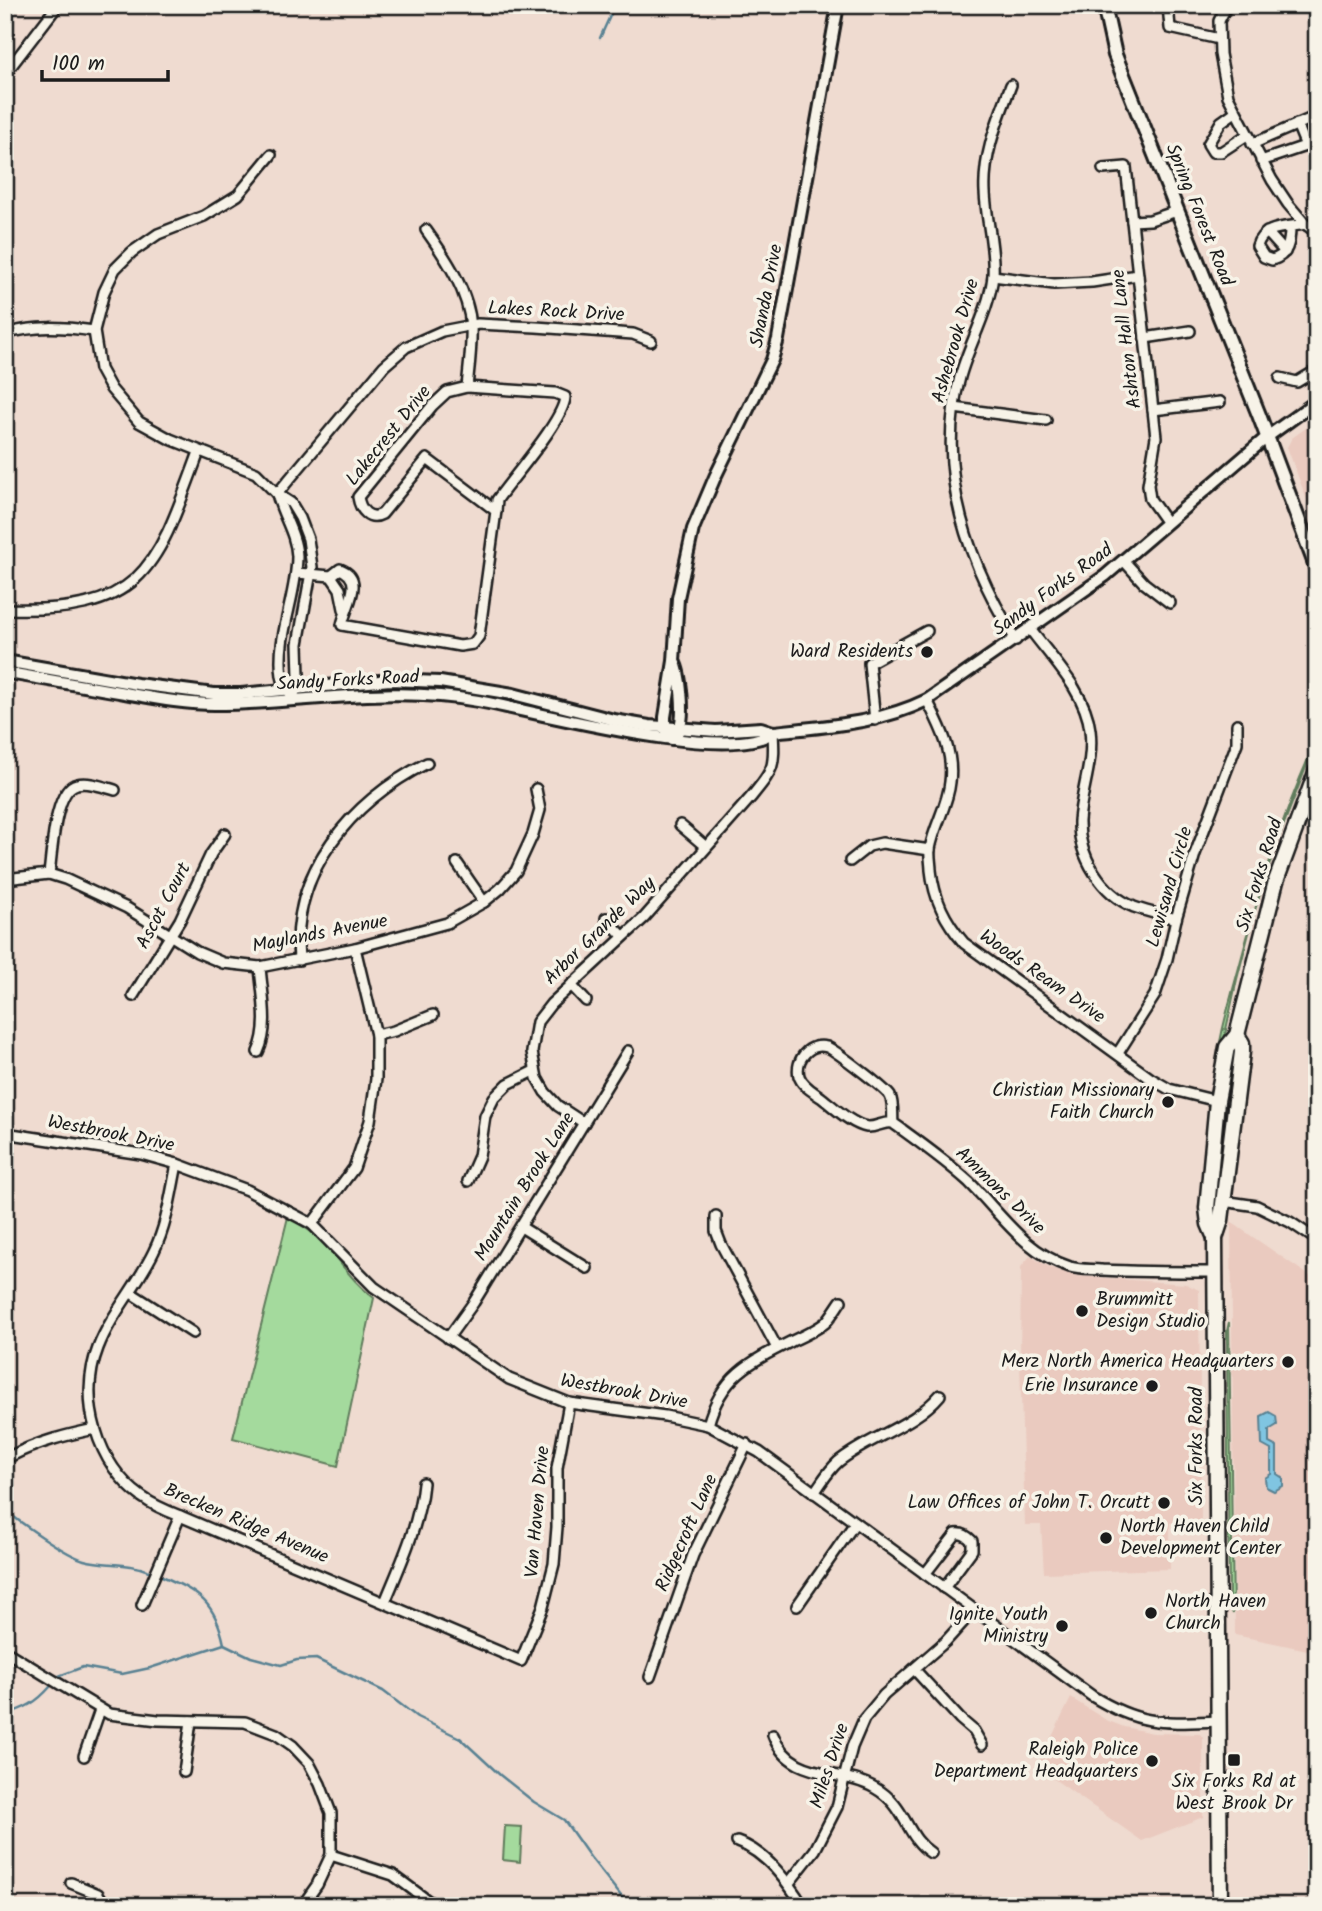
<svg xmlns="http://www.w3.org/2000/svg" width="1322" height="1911" viewBox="0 0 1322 1911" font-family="Kalam,sans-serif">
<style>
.built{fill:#eacabf}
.green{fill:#a4da9d;stroke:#607b5c;stroke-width:2}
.water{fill:#80c5e1;stroke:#588192;stroke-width:2}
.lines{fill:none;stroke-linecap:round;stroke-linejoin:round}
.stream{stroke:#588192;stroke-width:2.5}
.minor-casing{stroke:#1c1c1c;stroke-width:14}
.tertiary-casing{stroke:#1c1c1c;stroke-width:16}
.secondary-casing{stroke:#1c1c1c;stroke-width:18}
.primary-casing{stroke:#1c1c1c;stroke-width:19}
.minor{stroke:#f7f3e8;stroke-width:9}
.tertiary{stroke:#f7f3e8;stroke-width:10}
.secondary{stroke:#f7f3e8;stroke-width:12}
.primary{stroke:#f7f3e8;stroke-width:14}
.poi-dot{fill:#1c1c1c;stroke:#f7f3e8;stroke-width:2.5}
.labels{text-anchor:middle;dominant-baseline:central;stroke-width:7;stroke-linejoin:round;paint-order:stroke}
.street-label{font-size:19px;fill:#1c1c1c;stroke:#f7f3e8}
.poi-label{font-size:19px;fill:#1c1c1c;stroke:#f7f3e8;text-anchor:end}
</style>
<rect width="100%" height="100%" fill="#efdbd0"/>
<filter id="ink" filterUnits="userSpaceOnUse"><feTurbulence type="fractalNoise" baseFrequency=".0143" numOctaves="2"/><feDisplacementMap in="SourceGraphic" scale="14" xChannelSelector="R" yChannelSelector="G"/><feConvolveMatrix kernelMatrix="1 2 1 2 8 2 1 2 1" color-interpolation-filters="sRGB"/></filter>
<g filter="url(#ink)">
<g class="built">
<path d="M1317 420V527L1287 447 1292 438Z"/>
<path d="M1231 1222 1317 1281V1652L1235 1635Z"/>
<path d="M1030 1256 1051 1268 1077 1276 1186 1284 1199 1290 1201 1522 1170 1523V1569L1044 1573 1041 1525H1025L1020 1363 1021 1267Z"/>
<path d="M1071 1698 1106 1720 1124 1727 1153 1733 1200 1734 1203 1738V1817L1142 1841 1037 1767Z"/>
</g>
<g class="green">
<path d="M1317 739 1275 847 1255 910 1237 979 1214 1085C1216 1049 1228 1007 1238 971 1259 892 1282 814 1317 739Z"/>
<path d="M288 1217C301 1225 314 1232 324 1244 341 1263 354 1283 374 1298L338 1466 233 1438Z"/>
<path d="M1229 1322 1233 1614 1229 1601 1227 1331Z"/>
<path d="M505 1826 522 1827 520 1862 503 1860Z"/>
</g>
<path class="water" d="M1269 1412 1276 1416 1277 1425 1269 1430V1443L1277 1447V1474L1283 1478V1486L1274 1491 1266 1487 1265 1478 1271 1474V1450L1262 1445 1261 1416Z"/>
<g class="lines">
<g class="stream">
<path d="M600 38 615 5"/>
<path d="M5 1510C21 1523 66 1555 84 1560 106 1566 128 1562 149 1571"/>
<path d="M162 1576C200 1593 215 1602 224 1644"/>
<path d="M59 1676 83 1667 122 1674 150 1668 224 1644 251 1657 281 1665 297 1660 316 1659 383 1691 417 1717 460 1738 500 1775 534 1802 564 1820 590 1857 629 1906"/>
<path d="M5 1714C25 1709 37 1702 50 1687"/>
</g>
<g class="minor-casing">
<g id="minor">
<path d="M1168 5 1170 28 1219 39"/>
<path d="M1227 5 1219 21 1220 54 1228 96 1272 180 1288 204 1305 224 1317 233"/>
<path d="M5 74 58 5"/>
<path d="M1011 85C998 120 983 154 985 192 986 220 995 248 993 276 989 311 969 344 960 377 935 469 967 561 1016 640"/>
<path d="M1235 112 1221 122 1208 144 1213 152H1221L1247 135"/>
<path d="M1297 124 1306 146"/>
<path d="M1252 144 1317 116"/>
<path d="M271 155 238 195 204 216 158 234 132 252 115 269 104 292 94 331 100 369 111 389 139 422 170 439 256 473 277 494 291 503 300 518 308 539 312 567 298 644 299 676 294 695"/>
<path d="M1261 161 1317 142"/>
<path d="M1103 169 1126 167 1156 437 1148 485 1150 499 1167 523"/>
<path d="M1132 221 1150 220 1177 211"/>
<path d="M1290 227C1290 243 1288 255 1272 260L1264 257 1257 246C1263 225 1287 228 1305 224"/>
<path d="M1267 232 1285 252"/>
<path d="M993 276 1054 284 1092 282 1138 275"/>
<path d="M5 334C35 325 64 327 94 331"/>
<path d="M1145 338 1190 331"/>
<path d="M1280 378 1297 382 1317 370"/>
<path d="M467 387 555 393 565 397C564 420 512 478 497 500L496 511"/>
<path d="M954 408 1046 420"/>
<path d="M1153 410 1220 402"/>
<path d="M277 494 384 366 406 347 442 331 478 324 536 327 633 334 651 341"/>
<path d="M277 494C282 515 296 534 297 556 297 596 276 636 282 676 283 682 287 689 291 695"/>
<path d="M1124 561 1144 583 1170 603"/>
<path d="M297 573 331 576 340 569C366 579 346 605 342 625L460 646 473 644 479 636 496 511 427 459 382 514C369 521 360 510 358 497L432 406 447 392 467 387C469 367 472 347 471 327 469 292 446 258 426 230"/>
<path d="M331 576 340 589 344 609"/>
<path d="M5 609C144 614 156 569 199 452"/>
<path d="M1030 629C1051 658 1086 692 1090 730 1094 761 1081 791 1079 821 1078 856 1102 894 1134 907 1148 912 1162 915 1176 919"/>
<path d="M927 700C940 726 954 751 950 782 948 805 934 826 930 849 929 855 931 864 931 870 934 899 945 921 964 943L1150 1078 1169 1089 1217 1101"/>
<path d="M875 720 869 663 927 631"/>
<path d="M680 825 706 847"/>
<path d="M850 861 869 846 882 843 930 850"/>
<path d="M457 863 484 902"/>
<path d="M49 874C52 854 54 789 77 784 88 781 104 787 115 790"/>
<path d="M5 879 49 874 65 879 127 908 197 952 223 963 260 967 355 948 447 923 484 902 500 889 516 871 533 834 540 810 536 789"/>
<path d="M606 918 623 936"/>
<path d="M299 960C290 871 352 801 427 763"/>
<path d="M571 985 586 1001"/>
<path d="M133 996 180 920 211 854 225 834"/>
<path d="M376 1035 394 1031 433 1015"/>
<path d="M258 1052C270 1027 262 994 260 967"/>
<path d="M1118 1053 1155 995 1167 959 1176 919 1195 854 1237 743V724"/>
<path d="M584 1123 558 1106 545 1092 537 1078 532 1052 537 1022 551 1004 644 918 752 796C774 769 775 767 773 732"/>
<path d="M893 1123C892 1114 894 1104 890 1096 886 1089 835 1050 827 1047 809 1042 795 1060 799 1076 802 1086 814 1092 822 1098 835 1108 851 1124 867 1127 876 1128 883 1121 893 1123 919 1142 945 1160 969 1182 1001 1214 1024 1252 1070 1267 1080 1270 1092 1269 1102 1270 1140 1272 1177 1272 1215 1272"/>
<path d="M5 1133 141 1154 177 1164 247 1190 312 1224 374 1287 509 1379 569 1403 665 1416 708 1425 759 1452 1092 1696C1141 1726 1163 1723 1219 1721"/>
<path d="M177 1164C171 1193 167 1225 154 1251 138 1285 111 1314 98 1348 78 1399 97 1465 142 1497 153 1505 167 1511 180 1516L521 1661 543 1607 554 1564 557 1527V1468L569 1403"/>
<path d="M468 1181 479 1156 485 1116 494 1098 508 1084 534 1071"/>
<path d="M1223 1201 1257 1206 1290 1222 1317 1240"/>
<path d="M716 1216V1231L721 1244 777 1348"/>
<path d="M312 1224 354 1168 370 1121 376 1079V1035L355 948"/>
<path d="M521 1227 587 1268"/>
<path d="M131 1293 193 1333"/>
<path d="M448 1338 474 1302 628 1051"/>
<path d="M708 1425C721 1376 750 1362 792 1341 803 1336 816 1330 825 1323 831 1317 836 1308 841 1301"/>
<path d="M11 1456C38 1442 66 1435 95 1429"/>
<path d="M814 1493C822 1482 828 1471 838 1462 870 1436 913 1427 940 1395"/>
<path d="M925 1574 956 1534C963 1533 967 1536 972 1541V1550L944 1588"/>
<path d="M385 1602C401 1563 419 1526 423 1483"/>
<path d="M142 1605 180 1516"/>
<path d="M797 1606 855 1523"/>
<path d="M5 1651 109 1714 158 1720 245 1722 276 1734 293 1746 309 1763 320 1784 331 1813V1855L317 1885 302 1906"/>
<path d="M914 1669 960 1719 974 1731 982 1745"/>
<path d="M650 1677 693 1555 747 1444"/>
<path d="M773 1735C790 1781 841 1768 875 1788 907 1806 905 1836 931 1853"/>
<path d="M84 1756 100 1710"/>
<path d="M184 1772 191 1721"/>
<path d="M737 1842C765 1851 788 1882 803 1906"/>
<path d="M331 1855 393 1875 435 1906"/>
<path d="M71 1883 98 1894 106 1906"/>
<path d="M789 1883 815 1850 837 1807 852 1747 864 1719 884 1695 946 1641 974 1610"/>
</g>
</g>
<g class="tertiary-casing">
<g id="tertiary">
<path d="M5 661 137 684 214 694H241L390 680 440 682 513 694 614 720 649 726 716 731 761 728 773 732C827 726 878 724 927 700L1105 576 1267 437 1317 401"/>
<path d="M674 661C681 674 685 715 679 730 678 733 675 736 673 739L665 728V717L674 661 678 598 693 529 715 477 772 360 778 339 838 5"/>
<path d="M5 672C45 680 85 686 125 693 154 698 185 704 214 704 304 704 388 684 478 701 533 711 732 765 773 732"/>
</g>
</g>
<g class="secondary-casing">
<path id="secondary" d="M1104 5 1115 55 1259 415 1317 569"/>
</g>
<g class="primary-casing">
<g id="primary">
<path d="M1215 1238 1209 1224 1207 1208 1217 1101 1227 1047 1237 1035 1276 881 1317 770"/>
<path d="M1220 1906 1215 1238 1221 1220 1242 1052V1043L1237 1035"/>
</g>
</g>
<use href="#minor" class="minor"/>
<use href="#tertiary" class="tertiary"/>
<use href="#secondary" class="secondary"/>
<use href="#primary" class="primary"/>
</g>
</g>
<g class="poi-dot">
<circle cx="927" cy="652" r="7"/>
<circle cx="1168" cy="1102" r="7"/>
<circle cx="1082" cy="1311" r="7"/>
<circle cx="1288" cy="1362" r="7"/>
<circle cx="1152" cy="1386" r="7"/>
<circle cx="1164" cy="1503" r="7"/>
<circle cx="1106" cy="1538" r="7"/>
<circle cx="1151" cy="1613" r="7"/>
<circle cx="1062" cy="1626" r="7"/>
<rect x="1227" y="1753" width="14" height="14" rx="3.5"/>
<circle cx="1152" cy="1761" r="7"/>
</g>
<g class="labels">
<g class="street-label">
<text transform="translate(1199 215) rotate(68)">Spring Forest Road</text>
<text transform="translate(767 296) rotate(-79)">Shanda Drive</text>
<text transform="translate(556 312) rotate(3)">Lakes Rock Drive</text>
<text transform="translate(1127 339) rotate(-97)">Ashton Hall Lane</text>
<text transform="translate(956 341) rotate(-74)">Ashebrook Drive</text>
<text transform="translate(389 436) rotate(-51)">Lakecrest Drive</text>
<text transform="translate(1053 590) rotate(-36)">Sandy Forks Road</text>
<text transform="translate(348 681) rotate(-3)">Sandy Forks Road</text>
<text transform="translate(1260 875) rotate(-73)">Six Forks Road</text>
<text transform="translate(1170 887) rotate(-74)">Lewisand Circle</text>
<text transform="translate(164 906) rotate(-62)">Ascot Court</text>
<text transform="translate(600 931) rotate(-44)">Arbor Grande Way</text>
<text transform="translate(320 934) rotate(-11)">Maylands Avenue</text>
<text transform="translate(1042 977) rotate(35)">Woods Ream Drive</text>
<text transform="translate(111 1134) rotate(11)">Westbrook Drive</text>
<text transform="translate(525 1187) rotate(-58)">Mountain Brook Lane</text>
<text transform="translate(1000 1191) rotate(44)">Ammons Drive</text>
<text transform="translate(624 1392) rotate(10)">Westbrook Drive</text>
<text transform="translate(1197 1446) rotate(-90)">Six Forks Road</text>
<text transform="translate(538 1512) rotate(-85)">Van Haven Drive</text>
<text transform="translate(246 1524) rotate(23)">Brecken Ridge Avenue</text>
<text transform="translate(687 1533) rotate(-66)">Ridgecroft Lane</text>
<text transform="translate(830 1766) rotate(-72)">Miles Drive</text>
</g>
<g class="poi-label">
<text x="913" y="652">Ward Residents</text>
<text x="1154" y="1091">Christian Missionary<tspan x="1154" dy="22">Faith Church</tspan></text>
<text x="1096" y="1300" text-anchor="start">Brummitt<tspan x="1096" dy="22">Design Studio</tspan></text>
<text x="1274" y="1362">Merz North America Headquarters</text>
<text x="1138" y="1386">Erie Insurance</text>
<text x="1150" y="1503">Law Offices of John T. Orcutt</text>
<text x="1120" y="1527" text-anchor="start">North Haven Child<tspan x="1120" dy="22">Development Center</tspan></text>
<text x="1165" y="1602" text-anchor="start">North Haven<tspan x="1165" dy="22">Church</tspan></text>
<text x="1048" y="1615">Ignite Youth<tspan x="1048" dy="22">Ministry</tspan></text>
<text x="1138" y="1750">Raleigh Police<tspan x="1138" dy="22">Department Headquarters</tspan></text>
<text x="1234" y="1782" text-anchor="middle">Six Forks Rd at<tspan x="1234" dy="22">West Brook Dr</tspan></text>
</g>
</g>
<rect width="1322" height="1911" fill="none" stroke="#f7f3e8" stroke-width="28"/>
<rect x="14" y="14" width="1294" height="1883" fill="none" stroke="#1c1c1c" stroke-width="2.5" filter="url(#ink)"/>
<path d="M42 70v10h126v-10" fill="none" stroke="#1c1c1c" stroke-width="3.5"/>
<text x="52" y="70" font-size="21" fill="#1c1c1c" stroke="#f7f3e8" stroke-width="5" paint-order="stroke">100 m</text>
</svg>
